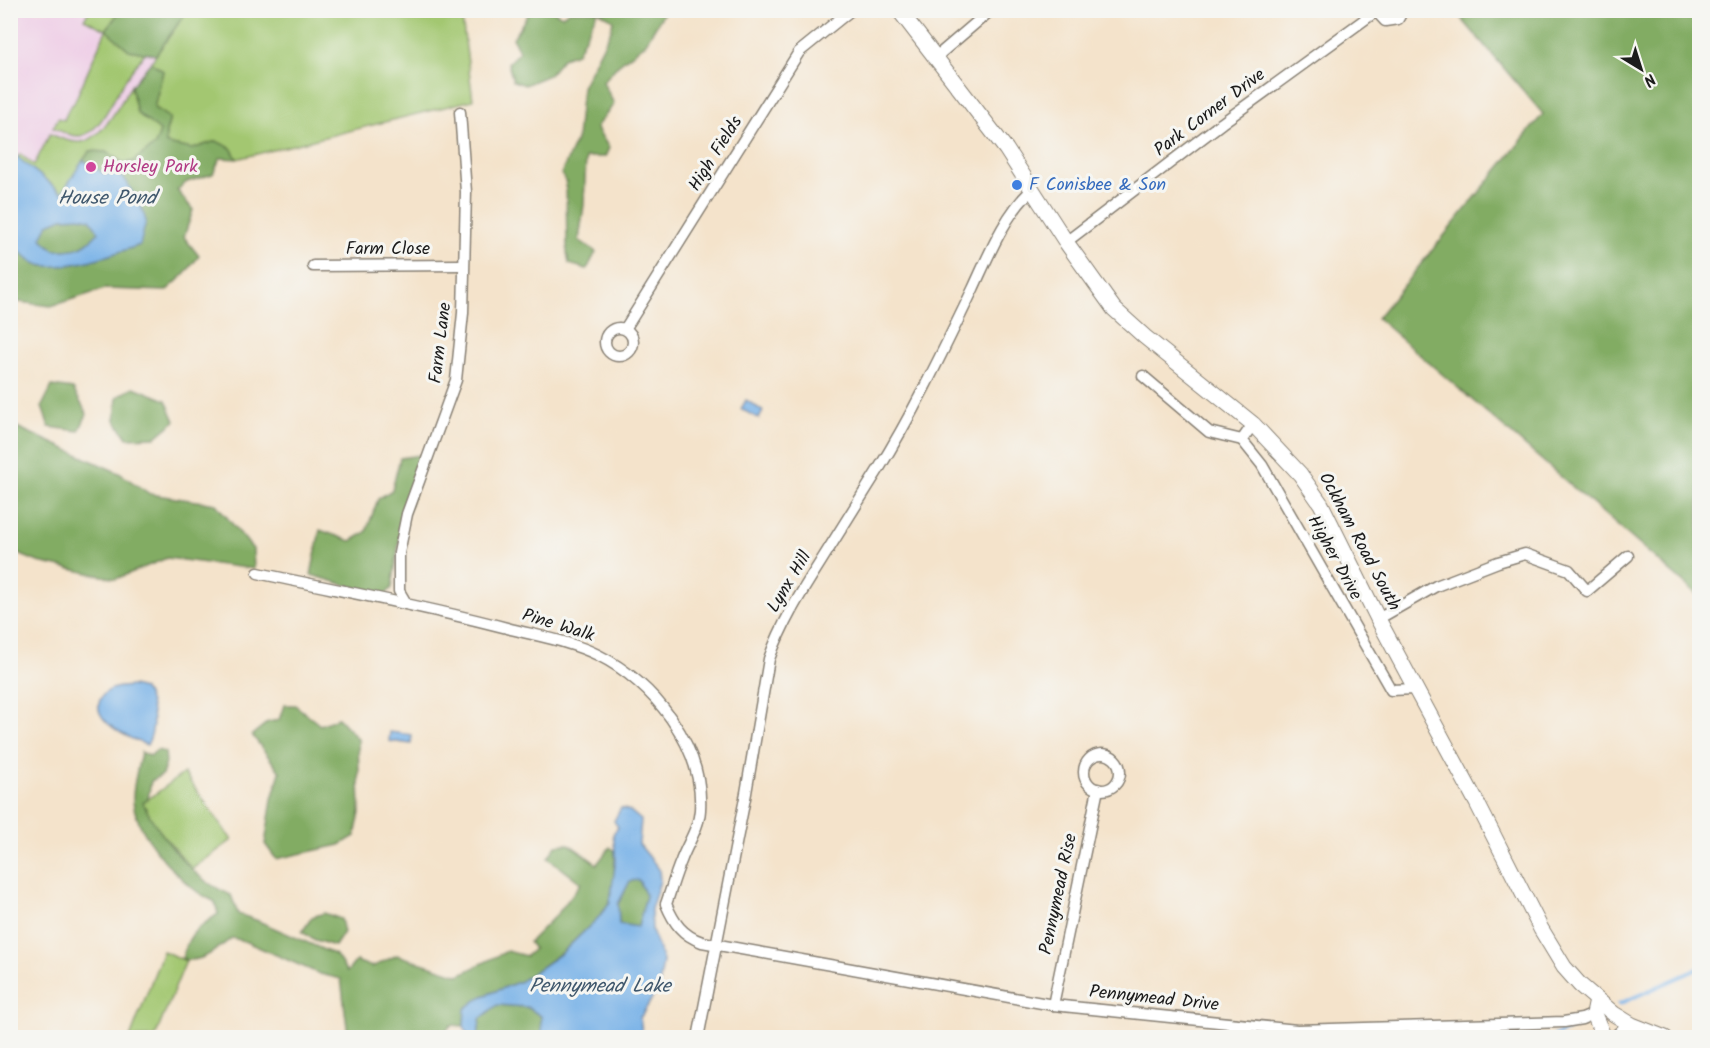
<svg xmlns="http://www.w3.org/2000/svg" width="1710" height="1048" viewBox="0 0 1710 1048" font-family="Kalam,sans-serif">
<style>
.built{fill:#efd0e7}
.green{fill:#a3c771;stroke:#607246;stroke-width:1.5}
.forest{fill:#82ac63;stroke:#4f6440;stroke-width:1.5}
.water{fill:#77b1e7;stroke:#4a6682;stroke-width:1.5;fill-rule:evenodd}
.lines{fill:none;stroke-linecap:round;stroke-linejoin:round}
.stream{stroke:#77b1e7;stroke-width:4}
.street-casing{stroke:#888074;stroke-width:13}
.secondary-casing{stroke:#888074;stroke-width:17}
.street{stroke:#fff;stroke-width:10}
.secondary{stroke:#fff;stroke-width:15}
.hotel-dot{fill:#d1479c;stroke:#f6f6f2;stroke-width:2}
.shop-dot{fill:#3f7fe0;stroke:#f6f6f2;stroke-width:2}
.labels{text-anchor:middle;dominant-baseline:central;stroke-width:6;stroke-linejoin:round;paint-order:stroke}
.street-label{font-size:18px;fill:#1c1c1c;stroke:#f6f6f2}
.hotel-label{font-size:18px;fill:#b23c85;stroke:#f6f6f2;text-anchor:start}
.shop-label{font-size:18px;fill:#366cbe;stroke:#f6f6f2;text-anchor:start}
.water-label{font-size:20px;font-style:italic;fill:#40586d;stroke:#f6f6f2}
</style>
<rect width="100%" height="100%" fill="#f6f6f2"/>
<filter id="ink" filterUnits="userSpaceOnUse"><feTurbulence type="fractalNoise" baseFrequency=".0167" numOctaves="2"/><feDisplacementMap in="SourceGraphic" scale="12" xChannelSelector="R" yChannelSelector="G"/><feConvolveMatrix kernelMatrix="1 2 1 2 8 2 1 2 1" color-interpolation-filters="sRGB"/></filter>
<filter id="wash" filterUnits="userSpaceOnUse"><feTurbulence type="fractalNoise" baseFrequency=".008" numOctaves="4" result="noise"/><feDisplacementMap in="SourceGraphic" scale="24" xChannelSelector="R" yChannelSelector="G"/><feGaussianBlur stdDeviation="1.35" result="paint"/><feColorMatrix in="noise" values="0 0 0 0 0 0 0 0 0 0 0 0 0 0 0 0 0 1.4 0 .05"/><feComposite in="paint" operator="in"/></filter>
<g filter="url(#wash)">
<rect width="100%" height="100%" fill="#f4e3cb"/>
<path class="built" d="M11 11H187L152 61 163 71 154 108 170 118 166 132 177 190 193 210 184 237 199 256 184 275 166 291 105 289 51 306 11 301Z"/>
<g class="green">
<path d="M248 10 254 12 257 10 461 11 473 100 237 159 231 148 216 141 192 149 166 144V132L170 118 154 108 163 71 151 62 187 11Z"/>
<path d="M89 11H120L106 30 129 50 145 53C137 64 128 75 121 87 112 101 99 134 80 136 71 137 61 131 53 128L58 118 64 120 69 108 74 103 106 30 84 19Z"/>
<path d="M131 86 137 113 161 131 155 145 132 162H122L106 152 90 151 63 193 18 158 20 154 34 165 50 134C58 137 68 142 77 142 100 145 120 103 131 86Z"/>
<path d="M184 773 232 840 192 869 153 823 143 803Z"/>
<path d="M163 951 186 961 155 1037 130 1038Z"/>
</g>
<g class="forest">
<path d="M120 11V10L187 11 156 55 129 50 106 30Z"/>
<path d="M530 11H553L562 16 570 11H665L645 44 618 65 603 82 614 104 596 127 609 148 605 157H586L584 205 579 240 596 252 587 269 569 264 567 252 566 182 561 174 577 138 582 87 611 30 613 20 598 11 577 53 563 58 549 75 525 85 513 81 508 63 519 52 513 38Z"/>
<path d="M1455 11H1699V596L1377 318 1543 114Z"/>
<path d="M151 62 163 71 154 108 170 118 166 132V144L192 149 216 141 231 148 237 159 220 158 213 174 187 182 177 190 193 210 184 237 199 256 184 275 166 291 105 289 51 306 11 301V243C19 249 28 261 37 264 60 273 116 253 140 245L116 174H105L83 160 90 151 106 152 122 162H132L155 145 160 131 137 113 131 86Z"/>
<path d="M80 217 90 219 100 232C84 248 76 251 54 250L41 238 48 224 62 218Z"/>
<path d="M52 386 73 389 87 414 79 431 49 427 42 406Z"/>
<path d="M134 387 166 400 175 421 156 437 127 438 115 420 117 397Z"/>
<path d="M10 424 119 473 150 494 216 504 253 549 254 569 167 558 116 579 38 562 11 551Z"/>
<path d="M420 455 423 464 400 536 392 588 384 596 311 575 320 530 351 541 366 532 378 499 392 490 400 458Z"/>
<path d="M284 705H295L320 725 338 718 358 739 360 813 355 836 340 845 276 859 265 844 272 799 280 772 252 735 268 722 279 720Z"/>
<path d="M157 750 165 752 166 763 162 775 151 781 148 799 143 803C155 828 184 866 207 882 214 887 223 891 231 895L238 914 256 920 336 955 347 972 356 961 372 967 397 955 459 975 507 951 526 956 534 949 529 942 559 912 581 883 548 858 556 845 569 844 597 864 610 847 615 851 614 879 610 902 598 918 562 952 521 981 481 997 465 1009 464 1026 451 1025 441 1037H353L348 1035 341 979 320 974 244 941 232 938C217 949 202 964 182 959 187 934 198 927 218 914L215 902C208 898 201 895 195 890 172 872 133 830 133 798 133 783 138 767 141 752L150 756Z"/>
<path d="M639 879 646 896 638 927 619 924 618 904 630 881Z"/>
<path d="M324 913 341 919 344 932 335 946 315 940 302 932 312 917Z"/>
<path d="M497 1005 527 1007 541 1016 542 1037H478L480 1019Z"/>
</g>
<g class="water">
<path d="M11 152 62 193 83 160 105 174H116L125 179 142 209 146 221 140 245C116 253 60 273 37 264 28 261 19 249 11 243ZM80 217 90 219 99 232C85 248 76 251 54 250L41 238 48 224 62 218Z"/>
<path d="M746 400 763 411 759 419 741 409Z"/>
<path d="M132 686 144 689C153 705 157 728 147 745 130 739 91 721 100 700 106 687 119 687 132 686Z"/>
<path d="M390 732 412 735 411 744 389 741Z"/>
<path d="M621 808 630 811 641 820 639 844 659 869 660 881 651 909 652 930 663 961 659 987 640 1018 643 1037H542L541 1016 527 1007 497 1005 480 1019 478 1037H469L464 1026 465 1009 481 997 521 981 562 953 598 918 610 902 616 859 613 834 618 827 614 821ZM639 880 646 896 638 927 619 924 618 904 630 881Z"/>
</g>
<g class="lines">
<g class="stream">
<path d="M1619 1004 1700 968"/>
<path d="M1550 1038 1579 1024"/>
</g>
</g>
</g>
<g filter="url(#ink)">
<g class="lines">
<g class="street-casing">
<g id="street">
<path d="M1375 10 1385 21 1398 19 1403 10"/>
<path d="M936 57 991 10"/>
<path d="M1066 242 1222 123 1375 12"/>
<path d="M313 266 463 265"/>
<circle cx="619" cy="342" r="14"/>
<path d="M625 329 799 52 851 10"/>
<path d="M1143 376 1209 432 1242 440"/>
<path d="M1253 424 1242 440 1262 465 1391 690 1415 689"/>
<path d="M258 573C341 591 425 606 507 628 537 636 570 641 598 655 653 682 704 746 700 810 699 828 687 844 681 861 675 875 671 890 666 904 674 923 682 935 702 942L1053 1005 1297 1030 1564 1022 1582 1019 1594 1014"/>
<path d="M406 603 399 591V553L407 514 456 380 463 313 466 192 460 112"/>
<path d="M1378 619 1436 586 1498 562 1525 554 1569 570 1587 591 1628 556"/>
<circle cx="1102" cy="772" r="18"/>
<path d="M1053 1005 1098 789"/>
<path d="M698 1038 746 793 769 659C781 625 799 596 818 566 838 534 858 502 878 470 914 412 943 351 973 289 988 257 1005 213 1033 189"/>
<path d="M1613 1038 1625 1027 1632 1025"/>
</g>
</g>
<g class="secondary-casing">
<g id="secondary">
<path d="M899 10 1006 149 1066 242 1114 309 1145 337 1253 424 1300 474 1321 504 1378 619 1477 803 1541 929 1564 967 1580 985 1614 1014 1632 1025 1665 1038"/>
<path d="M1597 1000 1594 1014 1604 1038"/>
</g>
</g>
<use href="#street" class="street"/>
<use href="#secondary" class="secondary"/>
</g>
</g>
<circle class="hotel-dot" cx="91" cy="167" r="6"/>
<circle class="shop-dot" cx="1017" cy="185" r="6"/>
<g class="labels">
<g class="street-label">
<text transform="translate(1210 113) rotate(-37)">Park Corner Drive</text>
<text transform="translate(716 154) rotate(-58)">High Fields</text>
<text x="388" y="249">Farm Close</text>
<text transform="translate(441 343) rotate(-83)">Farm Lane</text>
<text transform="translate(1359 542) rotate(62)">Ockham Road South</text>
<text transform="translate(1334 558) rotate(61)">Higher Drive</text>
<text transform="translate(790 582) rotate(-59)">Lynx Hill</text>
<text transform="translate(558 626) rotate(17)">Pine Walk</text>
<text transform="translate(1059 894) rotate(-78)">Pennymead Rise</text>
<text transform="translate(1154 999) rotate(6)">Pennymead Drive</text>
</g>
<g class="hotel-label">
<text x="103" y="167">Horsley Park</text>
</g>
<g class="shop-label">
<text x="1029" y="185">F Conisbee &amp; Son</text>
</g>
<g class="water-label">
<text x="107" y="199">House Pond</text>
<text x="600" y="987">Pennymead Lake</text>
</g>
</g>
<rect width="1710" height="1048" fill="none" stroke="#f6f6f2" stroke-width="36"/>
<g transform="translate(1641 69) rotate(142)" stroke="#f6f6f2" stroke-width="4.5" paint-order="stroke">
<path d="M0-4.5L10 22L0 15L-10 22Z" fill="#1c1c1c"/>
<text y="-9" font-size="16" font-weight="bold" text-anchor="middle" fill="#1c1c1c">N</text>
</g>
</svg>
